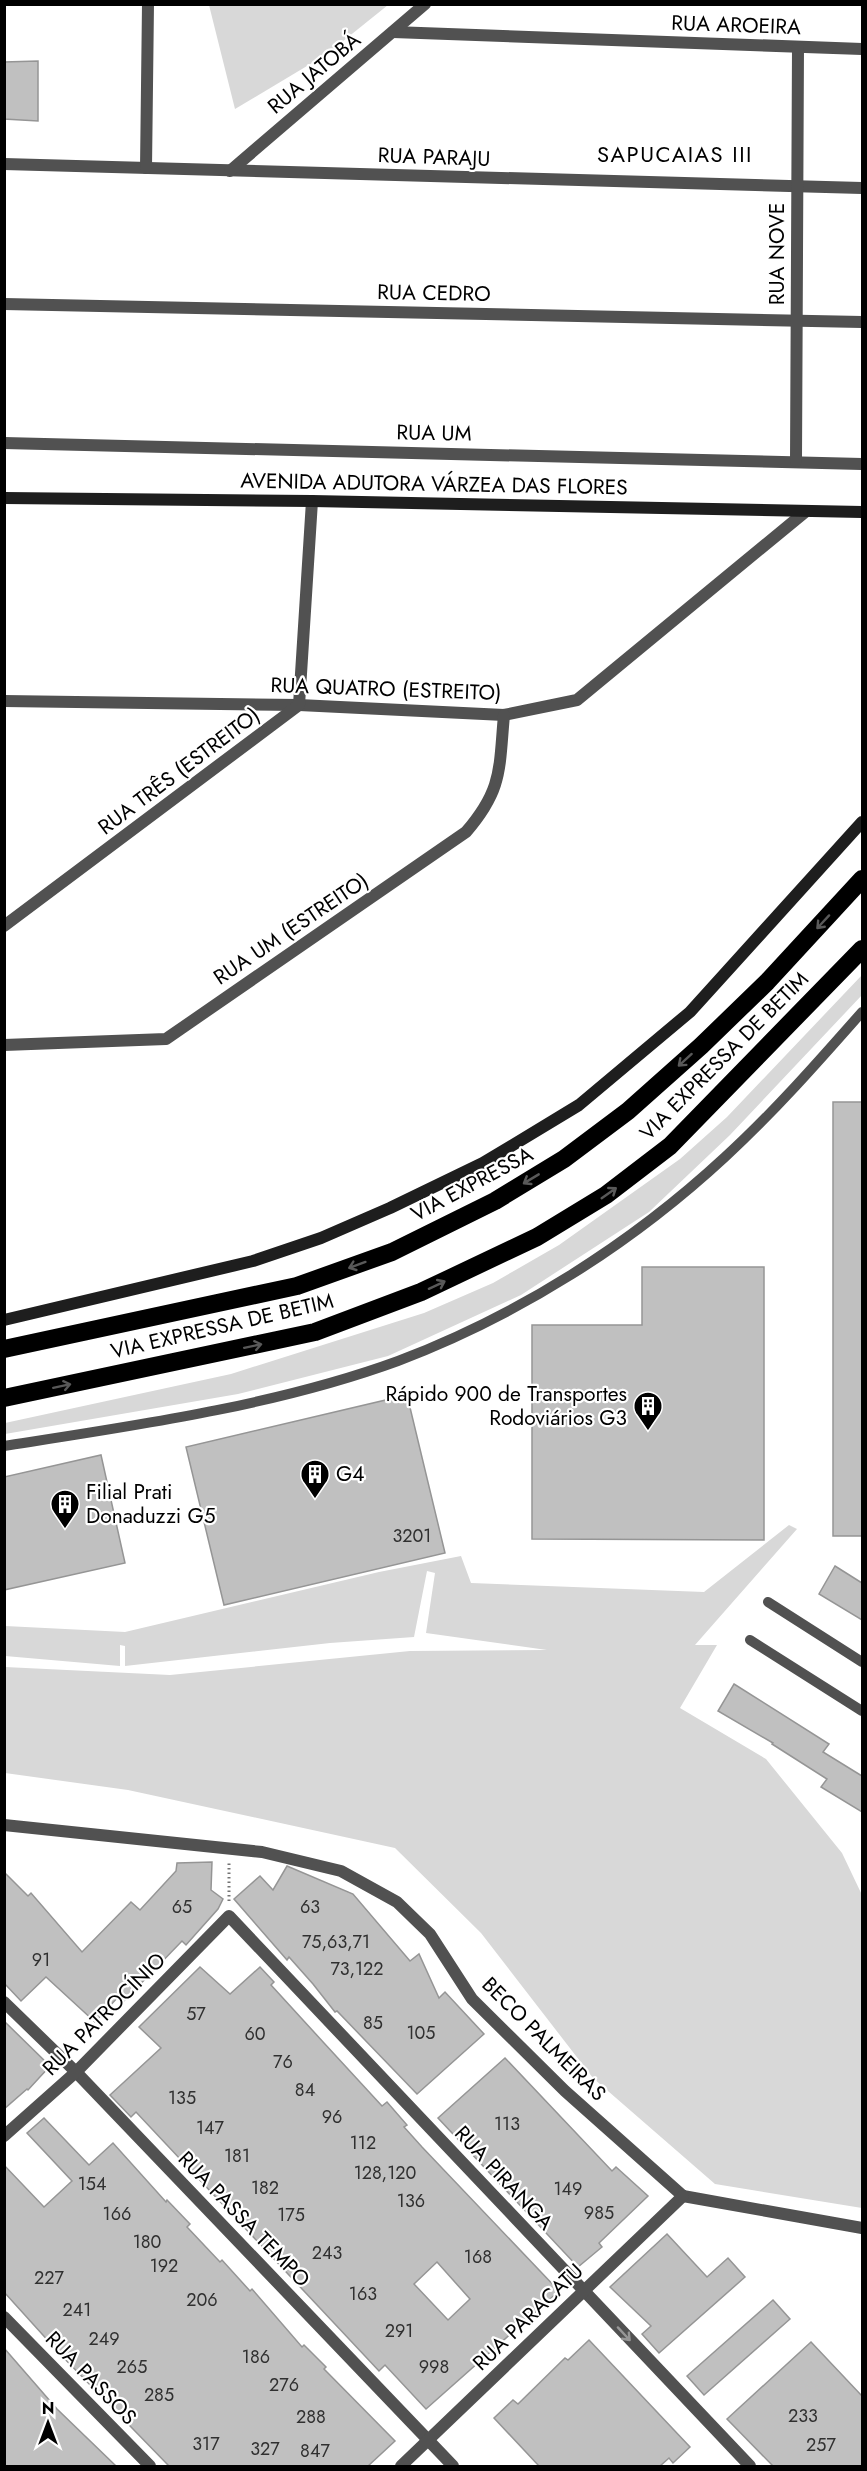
<svg xmlns="http://www.w3.org/2000/svg" width="867" height="2471" viewBox="0 0 867 2471" font-family="Jost,sans-serif">
<style>
.green{fill:#d8d8d8}
.building{fill:#c0c0c0;stroke:#959595;stroke-width:1.5;fill-rule:evenodd}
.lines{fill:none;stroke-linecap:round;stroke-linejoin:round}
.path{stroke:#737373;stroke-width:3;stroke-dasharray:1.5 3;stroke-linecap:butt}
.lane{stroke:#515151;stroke-width:10}
.street{stroke:#515151;stroke-width:12}
.secondary{stroke:#1e1e1e;stroke-width:12}
.highway{stroke:#000;stroke-width:18}
.oneway{stroke:#595959}
.oneway2{stroke:#979797}
.labels{text-anchor:middle;dominant-baseline:central;stroke-width:4.5;stroke-linejoin:round;paint-order:stroke}
.number-label{font-size:18px;fill:#303030}
.street-label{font-size:21px;fill:#000;stroke:#fff}
.poi-label{font-size:21px;fill:#000;stroke:#fff;text-anchor:start}
.neighbourhood-label{font-size:22px;letter-spacing:1.5px;fill:#000;stroke:#fff}
</style>
<rect width="100%" height="100%" fill="#fff"/>
<g class="green">
<path d="M209 5V4L388 5 327 54 235 109Z"/>
<path d="M862 975V995L730 1135 649 1212 521 1295 388 1356 238 1394 5 1434V1423L231 1374 424 1313 493 1283 559 1245 680 1159 727 1117Z"/>
<path d="M789 1525 797 1529 695 1645H717L680 1708 766 1759 842 1853 862 1895V2208L715 2184 593 2078 481 1933 395 1848 128 1790 5 1773V1667L170 1675 410 1651 547 1650 426 1633 435 1573 427 1571 414 1637 330 1643 125 1666V1646L120 1645V1666L5 1656V1626L125 1632 379 1572 461 1556 471 1583 704 1592Z"/>
</g>
<g class="building">
<path d="M38 61V121L4 119V62Z"/>
<rect x="833" y="1102" width="29" height="434"/>
<path d="M642 1267H764V1540L532 1539V1325H642Z"/>
<path d="M407 1395 445 1553 224 1605 186 1447Z"/>
<path d="M101 1455 125 1563 4 1590V1477Z"/>
<path d="M835 1566 862 1583V1620L819 1594Z"/>
<path d="M734 1684 829 1744 823 1752 862 1776V1812L821 1787 827 1779 772 1744 773 1743 718 1711Z"/>
<path d="M212 1862 211 1890 223 1899 218 1909 186 1945 182 1941 124 2001 119 1996 95 2022 46 1977 21 2001 4 1983V1872L28 1896 31 1893 82 1952 131 1902 140 1910 176 1871 177 1863Z"/>
<path d="M287 1866 353 1894 410 1961 419 1954 439 1998 445 1992 484 2034 417 2094 337 2011 335 2012 313 1984 289 1957 287 1960 234 1899 260 1876 273 1890Z"/>
<path d="M200 1967 230 1994 260 1967 274 1982 271 1985 324 2043 382 2106 387 2102 407 2125 404 2127 422 2147 559 2291 426 2409 385 2365 379 2371 136 2112 131 2117 110 2095 161 2048 139 2027ZM437 2262 470 2299 448 2320 414 2284Z"/>
<path d="M4 2021 50 2066 28 2090 27 2089 4 2109Z"/>
<path d="M505 2058 612 2171 616 2167 648 2196 599 2243 602 2247 578 2267 438 2118Z"/>
<path d="M44 2118 89 2165 113 2143 166 2202 167 2200 190 2224 187 2227 220 2262 222 2260 250 2291 252 2289 302 2347 304 2345 326 2367 324 2369 395 2441 368 2466H169L61 2355 4 2292V2165L44 2207 72 2181 27 2133Z"/>
<path d="M667 2234 707 2277 728 2258 745 2277 659 2353 642 2334 651 2326 610 2287Z"/>
<path d="M773 2300 790 2319 704 2395 687 2376Z"/>
<path d="M589 2340 690 2447 673 2463 669 2458 660 2466H539L494 2418 513 2400 518 2404 565 2358 568 2360Z"/>
<path d="M811 2342 862 2396V2466H773L727 2419Z"/>
<path d="M4 2348 57 2409 116 2466H4Z"/>
</g>
<g class="lines">
<path class="path" d="M229 1901V1863"/>
<g class="lane">
<path d="M4 1446C133 1426 275 1406 398 1361 519 1315 631 1244 725 1157 774 1112 818 1062 862 1012"/>
<path d="M768 1602 862 1662"/>
<path d="M750 1640 862 1711"/>
</g>
<g class="street">
<path d="M393 32 862 49"/>
<path d="M4 164 862 188"/>
<path d="M146 168 148 4"/>
<path d="M230 171 425 4"/>
<path d="M4 304 862 322"/>
<path d="M4 443 862 464"/>
<path d="M796 461 798 47"/>
<path d="M4 701 299 705 504 715 577 700 805 512"/>
<path d="M4 926 299 705 312 501"/>
<path d="M4 1045 166 1039 466 832C503 789 499 769 504 715"/>
<path d="M4 1825 262 1852 341 1871 397 1902 430 1934 472 1999 565 2091 683 2196"/>
<path d="M4 2002 76 2072 453 2466"/>
<path d="M4 2136 76 2072 229 1916 750 2466"/>
<path d="M683 2196 862 2228"/>
<path d="M4 2317 150 2466"/>
<path d="M401 2466 683 2196"/>
</g>
<g class="secondary">
<path d="M4 498 312 501 862 512"/>
<path d="M4 1320 253 1261 321 1238 390 1208 483 1163 579 1105 690 1012 862 822"/>
</g>
<g class="highway">
<path d="M4 1349 297 1286 392 1252 495 1201 564 1159 628 1111 701 1046 767 982 862 879"/>
<path d="M4 1398 315 1332 421 1292 537 1237 606 1195 670 1146 862 949"/>
</g>
</g>
<defs><path id="oneway-shaft" d="M-6 0H5M1.5-3L5.5 0L1.5 3" fill="none" stroke-width="1.6" stroke-linecap="round" stroke-linejoin="round" transform="scale(1.5)"/></defs>
<g class="oneway">
<use href="#oneway-shaft" transform="translate(823 922) rotate(133)"/>
<use href="#oneway-shaft" transform="translate(685 1060) rotate(138)"/>
<use href="#oneway-shaft" transform="translate(531 1179) rotate(149)"/>
<use href="#oneway-shaft" transform="translate(609 1193) rotate(-35)"/>
<use href="#oneway-shaft" transform="translate(357 1265) rotate(160)"/>
<use href="#oneway-shaft" transform="translate(437 1285) rotate(-25)"/>
<use href="#oneway-shaft" transform="translate(253 1346) rotate(-12)"/>
<use href="#oneway-shaft" transform="translate(62 1386) rotate(-12)"/>
</g>
<use class="oneway2" href="#oneway-shaft" transform="translate(624 2334) rotate(47)"/>
<defs>
<g id="building-pin" transform="scale(1.5)"><path d="M0 17L-7.5 6A9.5 9.5 0 1 1 7.5 6Z" fill="#000" stroke="#fff"/><path d="M-4-6H4V6H1V3H-1V6H-4ZM-2.5-4.3h1.7v1.8h-1.7ZM.8-4.3h1.7v1.8H.8ZM-2.5-1h1.7V.8h-1.7ZM.8-1h1.7V.8H.8Z" fill="#fff"/></g>
</defs>
<g fill-rule="evenodd">
<use href="#building-pin" x="648" y="1406"/>
<use href="#building-pin" x="315" y="1474"/>
<use href="#building-pin" x="65" y="1504"/>
</g>
<g class="labels">
<g class="number-label">
<text x="412" y="1536">3201</text>
<text x="182" y="1907">65</text>
<text x="310" y="1907">63</text>
<text x="336" y="1942">75,63,71</text>
<text x="41" y="1960">91</text>
<text x="357" y="1969">73,122</text>
<text x="196" y="2014">57</text>
<text x="373" y="2023">85</text>
<text x="421" y="2033">105</text>
<text x="255" y="2034">60</text>
<text x="283" y="2062">76</text>
<text x="305" y="2090">84</text>
<text x="182" y="2098">135</text>
<text x="332" y="2117">96</text>
<text x="507" y="2124">113</text>
<text x="210" y="2128">147</text>
<text x="363" y="2143">112</text>
<text x="237" y="2156">181</text>
<text x="385" y="2173">128,120</text>
<text x="92" y="2184">154</text>
<text x="265" y="2188">182</text>
<text x="568" y="2189">149</text>
<text x="411" y="2201">136</text>
<text x="599" y="2213">985</text>
<text x="117" y="2214">166</text>
<text x="291" y="2215">175</text>
<text x="147" y="2242">180</text>
<text x="327" y="2253">243</text>
<text x="478" y="2257">168</text>
<text x="164" y="2266">192</text>
<text x="49" y="2278">227</text>
<text x="363" y="2294">163</text>
<text x="202" y="2300">206</text>
<text x="77" y="2310">241</text>
<text x="399" y="2331">291</text>
<text x="104" y="2339">249</text>
<text x="256" y="2357">186</text>
<text x="132" y="2367">265</text>
<text x="434" y="2367">998</text>
<text x="284" y="2385">276</text>
<text x="159" y="2395">285</text>
<text x="803" y="2416">233</text>
<text x="311" y="2417">288</text>
<text x="206" y="2444">317</text>
<text x="821" y="2445">257</text>
<text x="265" y="2449">327</text>
<text x="315" y="2451">847</text>
</g>
<g class="street-label">
<text transform="translate(736 25) rotate(2)">RUA AROEIRA</text>
<text transform="translate(314 73) rotate(-40)">RUA JATOBÁ</text>
<text transform="translate(434 157) rotate(2)">RUA PARAJU</text>
<text transform="translate(777 254) rotate(-90)">RUA NOVE</text>
<text transform="translate(434 293) rotate(1)">RUA CEDRO</text>
<text transform="translate(434 433) rotate(1)">RUA UM</text>
<text transform="translate(434 484) rotate(1)">AVENIDA ADUTORA VÁRZEA DAS FLORES</text>
<text transform="translate(386 689) rotate(2)">RUA QUATRO (ESTREITO)</text>
<text transform="translate(179 771) rotate(-37)">RUA TRÊS (ESTREITO)</text>
<text transform="translate(291 929) rotate(-34)">RUA UM (ESTREITO)</text>
<text transform="translate(724 1056) rotate(-45)">VIA EXPRESSA DE BETIM</text>
<text transform="translate(472 1184) rotate(-28)">VIA EXPRESSA</text>
<text transform="translate(222 1326) rotate(-13)">VIA EXPRESSA DE BETIM</text>
<text transform="translate(104 2014) rotate(-45)">RUA PATROCÍNIO</text>
<text transform="translate(544 2039) rotate(45)">BECO PALMEIRAS</text>
<text transform="translate(504 2178) rotate(47)">RUA PIRANGA</text>
<text transform="translate(244 2219) rotate(46)">RUA PASSA TEMPO</text>
<text transform="translate(528 2317) rotate(-44)">RUA PARACATU</text>
<text transform="translate(91 2378) rotate(46)">RUA PASSOS</text>
</g>
<g class="poi-label">
<text x="627" y="1394" text-anchor="end">Rápido 900 de Transportes<tspan x="627" dy="24">Rodoviários G3</tspan></text>
<text x="336" y="1474">G4</text>
<text x="86" y="1492">Filial Prati<tspan x="86" dy="24">Donaduzzi G5</tspan></text>
</g>
<g class="neighbourhood-label">
<text x="675" y="154">SAPUCAIAS III</text>
</g>
</g>
<rect width="867" height="2471" fill="none" stroke="#000000" stroke-width="12"/>
<g transform="translate(48 2423)" stroke="#ffffff" stroke-width="4.5" paint-order="stroke">
<path d="M0-4.5L10 22L0 15L-10 22Z" fill="#000000"/>
<text y="-9" font-size="16" font-weight="bold" text-anchor="middle" fill="#000000">N</text>
</g>
</svg>
